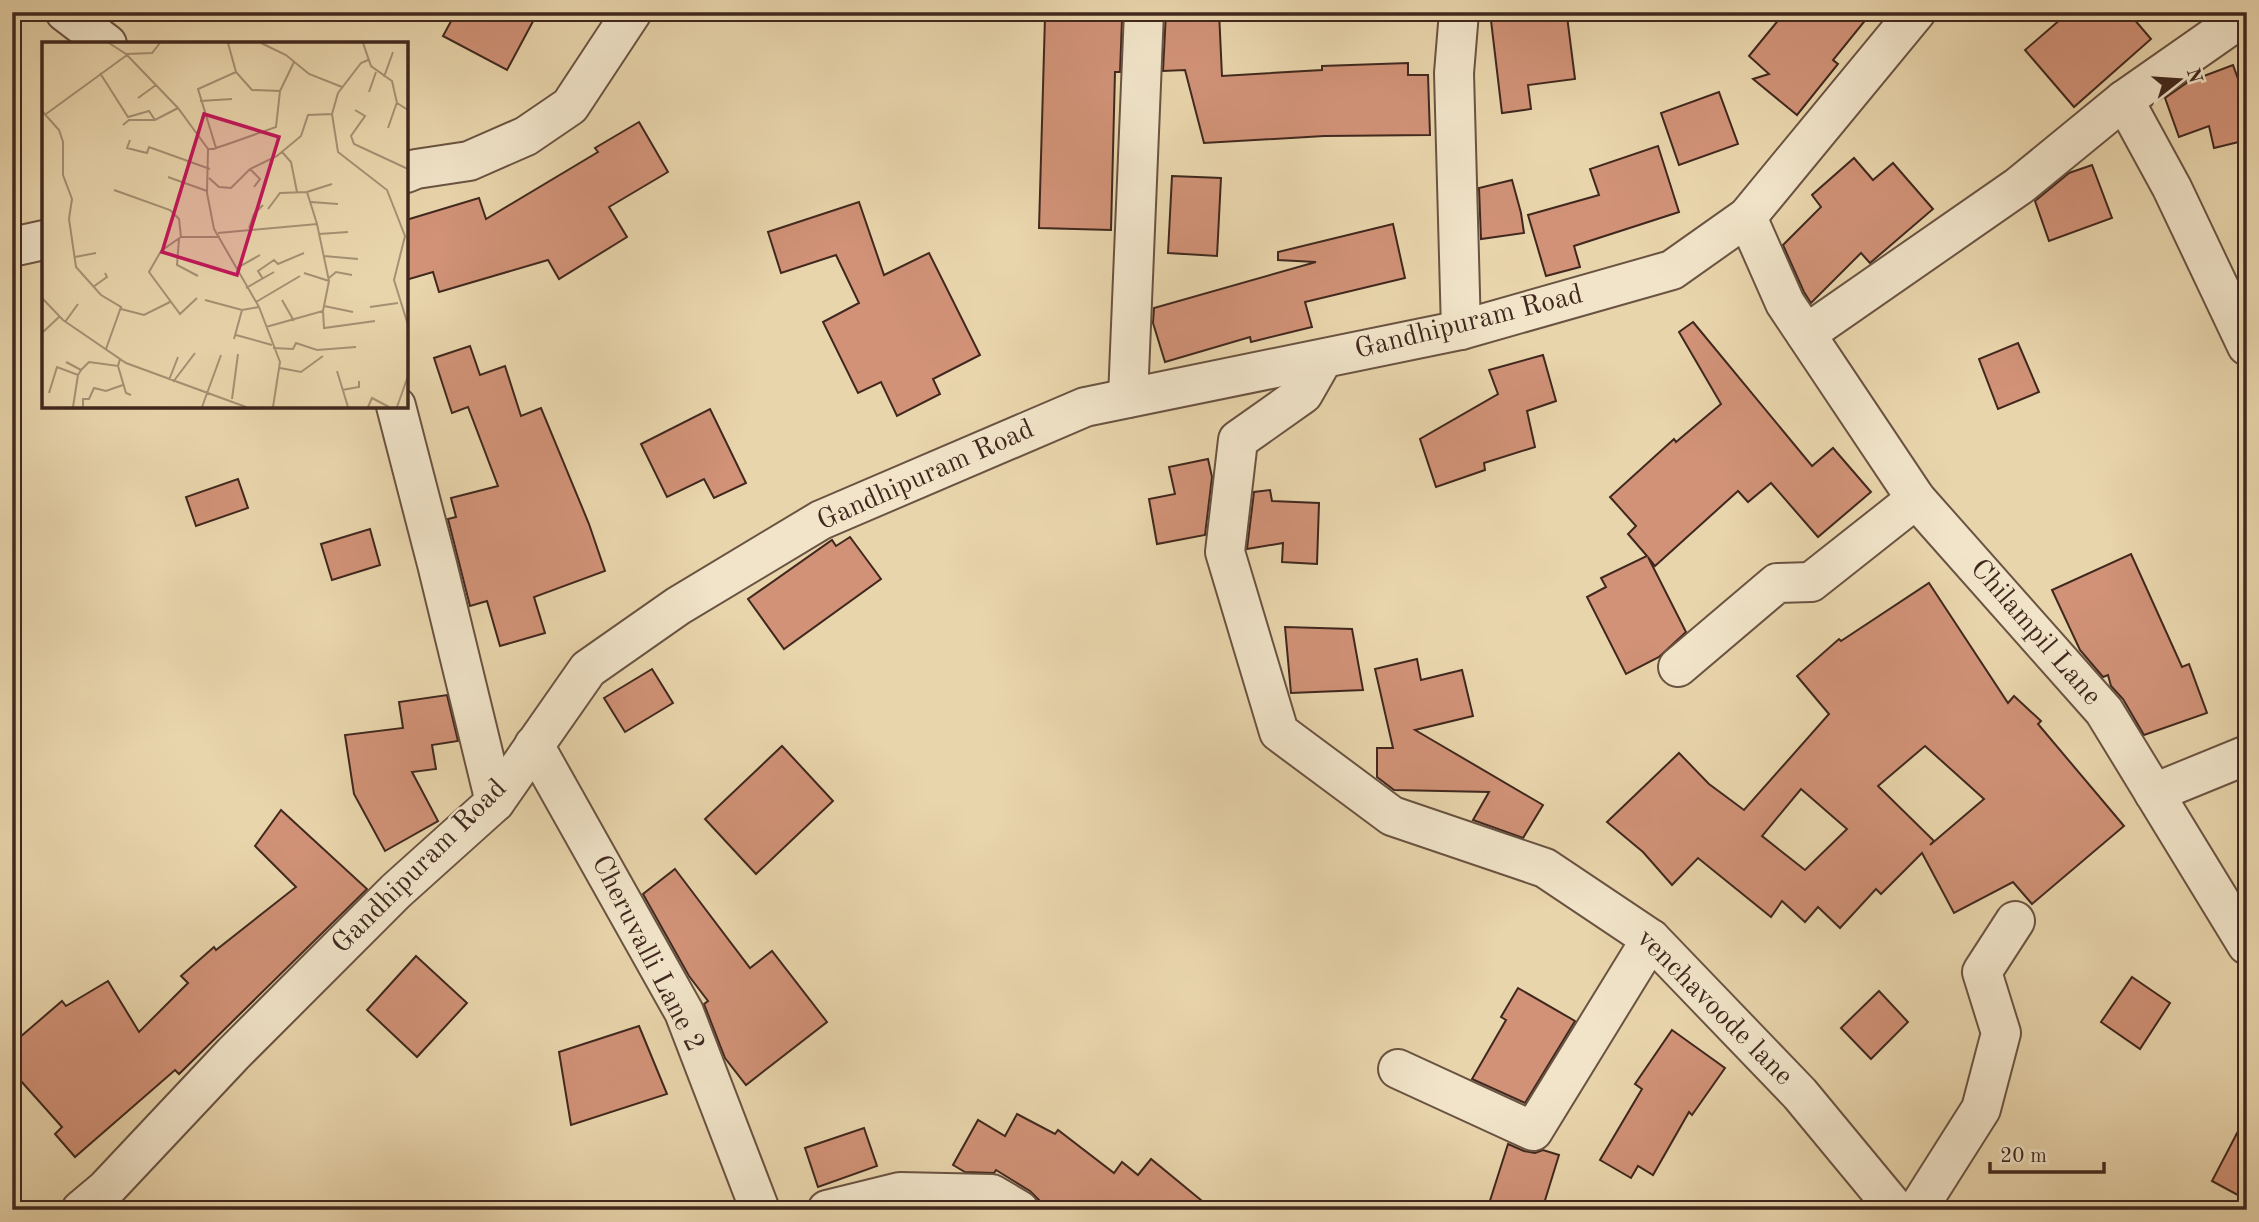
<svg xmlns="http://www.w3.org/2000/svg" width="2259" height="1222" viewBox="0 0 2259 1222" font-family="'Old Standard TT',serif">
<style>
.building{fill:#d19277;stroke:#40281e;stroke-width:2;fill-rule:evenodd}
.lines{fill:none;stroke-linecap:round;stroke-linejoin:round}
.minor-casing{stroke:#6a5342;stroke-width:42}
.minor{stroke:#f1e4c9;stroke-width:38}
.labels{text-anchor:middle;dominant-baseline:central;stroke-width:5;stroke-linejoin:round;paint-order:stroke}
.street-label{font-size:28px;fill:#40281e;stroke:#f1e4c9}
.inset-road{fill:none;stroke:#a59073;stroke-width:2}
.view{fill:#c2185b;fill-opacity:0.15;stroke:#c2185b;stroke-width:3.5}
.inset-edge{fill:none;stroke:#40281e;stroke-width:3.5}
</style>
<rect width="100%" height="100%" fill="#e9d5ac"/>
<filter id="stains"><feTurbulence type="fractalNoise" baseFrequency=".00286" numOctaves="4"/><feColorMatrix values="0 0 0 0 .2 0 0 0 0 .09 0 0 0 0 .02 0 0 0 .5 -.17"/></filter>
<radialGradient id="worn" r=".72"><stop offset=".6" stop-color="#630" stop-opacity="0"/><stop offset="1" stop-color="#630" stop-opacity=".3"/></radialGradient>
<g class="building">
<path d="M456 12H538L507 70 443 36Z"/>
<path d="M1166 12H1219L1222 76 1322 70V66L1408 63V75H1428L1430 135 1324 136 1204 143 1185 70 1163 71Z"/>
<path d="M1490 12H1528L1529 21 1567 16 1575 79 1528 85 1531 109 1502 113Z"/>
<path d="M1785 12H1872L1833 60 1838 64 1797 115 1753 79 1769 74 1749 56Z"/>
<path d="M2069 12H2128L2151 39 2074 107 2025 50Z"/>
<path d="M1045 17 1122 20 1120 72H1115L1111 230 1039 228Z"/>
<path d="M2233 65 2247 104V140L2214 148 2209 126 2179 137 2165 98 2188 82Z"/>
<path d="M1719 92 1738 144 1679 165 1661 113Z"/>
<path d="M639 122 668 172 609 207 627 237 559 279 548 260 439 292 433 272 406 280V220L479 198 486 219 598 152 595 148Z"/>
<path d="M1658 146 1679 212 1574 246 1580 267 1546 276 1528 215 1599 195 1590 169Z"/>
<path d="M1854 158 1873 180 1893 163 1933 209 1870 263 1861 253 1811 303 1804 292 1783 245 1821 207 1812 195Z"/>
<path d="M2092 165 2112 218 2049 241 2035 201 2069 173Z"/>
<path d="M1172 176 1221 178 1217 256 1168 253Z"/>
<path d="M1512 180 1521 213 1524 233 1481 239 1479 188Z"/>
<path d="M859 202 884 275 929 253 980 355 933 379 940 394 897 416 881 382 858 393 823 322 859 303 836 255 781 273 768 232Z"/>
<path d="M1393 224 1405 278 1305 302 1312 327 1251 342 1250 337 1165 362 1153 323 1154 308 1316 262 1278 260V252Z"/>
<path d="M1693 322 1812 466 1833 448 1871 492 1818 537 1771 483 1748 502 1738 491 1655 566 1648 557 1686 632 1659 657 1626 674 1587 597 1606 587 1601 578 1647 556 1628 534 1636 526 1610 497 1674 439 1676 442 1721 404 1679 332Z"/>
<path d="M2018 343 2039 392 1998 409 1979 359Z"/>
<path d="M470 346 480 375 505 366 521 416 541 408 589 524 605 571 534 597 545 633 500 646 487 601 470 606 448 519 456 517 451 498 498 486 468 407 452 413 434 358Z"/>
<path d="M1543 355 1556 401 1527 411 1535 447 1484 463 1485 470 1436 487 1420 439 1498 394 1489 370Z"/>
<path d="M710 409 746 483 714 498 704 479 667 497 641 444Z"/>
<path d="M1208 459 1212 477 1205 535 1157 544 1149 499 1175 494 1169 467Z"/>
<path d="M238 479 248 508 196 526 186 497Z"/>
<path d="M1270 490 1272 501 1319 503 1317 564 1282 562 1283 543 1247 549 1254 492Z"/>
<path d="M370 529 380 565 332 580 321 544Z"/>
<path d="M850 537 881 579 784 649 748 599 832 540 836 546Z"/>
<path d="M2131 554 2182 667 2189 664 2207 713 2144 735 2123 699 2111 686 2108 675 2103 677 2080 650 2052 590Z"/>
<path d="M1929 583 2008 703 2014 696 2041 721 2038 724 2124 826 2032 904 2013 882 1954 913 1922 853 1881 894 1876 889 1840 928 1818 907 1805 922 1782 901 1771 917 1698 858 1672 885 1643 852 1607 822 1679 753 1709 784 1744 810 1829 714 1797 676 1839 639 1841 641ZM1925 746 1984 799 1930 845 1934 841 1878 786ZM1801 789 1847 829 1805 870 1762 836Z"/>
<path d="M1285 627 1352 629 1363 690 1291 693Z"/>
<path d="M1417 659 1421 680 1462 670 1473 716 1415 730 1543 805 1523 838 1473 820 1489 792 1394 790 1377 777V748H1393L1375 669Z"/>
<path d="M652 669 673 703 625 732 604 698Z"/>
<path d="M447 695 458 741 432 745 436 769 412 772 438 821 385 851 354 794 345 735 403 728 399 702Z"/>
<path d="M782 746 833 801 756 874 705 819Z"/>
<path d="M281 810 367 889 179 1074 175 1070 75 1157 55 1134 62 1127 12 1071V1044L62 1001 66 1006 108 981 139 1032 188 983 181 976 214 947 216 950 296 887 255 846Z"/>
<path d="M675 869 750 968 772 951 827 1022 746 1085 725 1058 704 1004 708 1001 689 976 643 894Z"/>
<path d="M416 956 467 1003 417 1057 367 1010Z"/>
<path d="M2132 977 2170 1003 2140 1049 2101 1022Z"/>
<path d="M1518 988 1575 1021 1525 1103 1472 1079 1506 1020 1501 1017Z"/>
<path d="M1879 991 1908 1022 1871 1059 1841 1028Z"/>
<path d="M639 1026 667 1094 571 1125 559 1052Z"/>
<path d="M1672 1030 1725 1068 1692 1115 1689 1112 1653 1175 1638 1166 1631 1178 1600 1160 1642 1089 1635 1084Z"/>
<path d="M1017 1114 1055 1134 1058 1130 1114 1173 1122 1162 1138 1175 1151 1159 1213 1210H1049L1030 1191 996 1170 994 1173 965 1172 953 1165 978 1120 1005 1136Z"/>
<path d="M2247 1114V1200L2212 1181Z"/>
<path d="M864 1128 877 1166 818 1187 805 1148Z"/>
<path d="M1508 1144 1524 1151 1535 1153 1543 1150 1559 1155 1542 1210H1487Z"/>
</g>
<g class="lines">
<g class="minor-casing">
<g id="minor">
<path d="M65 12 107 44"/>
<path d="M1459 12 1454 73 1461 330"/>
<path d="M2124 100 2172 188 2247 346"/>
<path d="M406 173 416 169 469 161 526 136 570 106 632 12"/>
<path d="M1747 217 1785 303 1916 499 2104 711 2247 945"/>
<path d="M12 247 44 240"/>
<path d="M1806 334 2019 186 2124 100 2247 14"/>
<path d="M1323 359 1303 394 1238 440 1225 552 1279 732 1392 816 1545 868 1651 939 1800 1094 1896 1210"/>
<path d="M1128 398 1144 12"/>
<path d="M396 406 437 564 495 802"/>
<path d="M1678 667 1777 583 1811 582 1916 499"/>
<path d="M534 745 684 1012 760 1210"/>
<path d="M2154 793 2247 755"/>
<path d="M1398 1069 1533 1131 1651 939"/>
<path d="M81 1210 106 1189 233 1054 396 891 495 802 588 669 678 606 821 520 1085 407 1461 330 1672 270 1747 217 1916 12"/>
<path d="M827 1210 900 1192 992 1194 1019 1210"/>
<path d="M1917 1210 1981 1109 2001 1033 1982 972 2015 921"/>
</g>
</g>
<use href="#minor" class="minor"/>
</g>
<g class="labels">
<g class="street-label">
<text transform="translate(1469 323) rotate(-14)">Gandhipuram Road</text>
<text transform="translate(926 476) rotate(-24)">Gandhipuram Road</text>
<text transform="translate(2035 633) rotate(49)">Chilampil Lane</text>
<text transform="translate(420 867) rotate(-45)">Gandhipuram Road</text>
<text transform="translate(647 954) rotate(63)">Cheruvalli Lane 2</text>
<text transform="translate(1714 1008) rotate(45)">venchavoode lane</text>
</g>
</g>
<g transform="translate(42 42)">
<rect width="366" height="366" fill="#e9d5ac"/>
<path class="inset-road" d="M67 1 84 12 136 66 166 107 165 151 172 187 217 265 238 320 231 365M186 1 194 30M219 1 244 13 267 32 300 45M321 1 329 24 350 39 355 61 366 68M84 12 110 11 118 1M58 31 86 75 107 69 113 78 136 66M342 35 351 10M238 49 252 20M327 50 334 30M96 56 114 43M158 59 190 57M313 68 323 74 309 94 312 102 366 127M0 69 17 88 21 100V133L30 157 27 177 34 225 59 253 79 265 64 307M4 72 85 13M290 72 296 110 345 148 363 194 352 238 366 283M81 83 87 78H112M346 86 355 60M88 98 85 106 105 111 107 105 168 127M166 107H172L174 106 186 102 234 85 238 49 210 48 194 30 156 47 174 106M240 110 249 120 255 150M208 127 218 137 212 145M126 135 165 149M167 136 177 145 189 146 208 127 235 114 259 94 266 73 290 72 296 51 319 21 326 18M72 148 128 168 137 177 139 195M269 160 296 162M226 167 238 151 265 150M275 182 265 150 290 142M207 186 212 172 221 163M176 191 275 182 287 239M277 192 306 190M137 197 135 223 156 234M282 214 316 217M33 215 54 211M195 226 218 213M287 236 294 230 310 233M221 237 216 229 232 218 236 222 262 211M51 245 65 235 63 231M204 246 232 230M0 256 21 278 84 321 204 365M155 256 138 272 107 230 119 209 139 195H178M163 258 200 268 217 265M240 258 252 279M214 260 258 234M282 264 311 270M328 265 356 261M79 267 102 273 128 260M281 269 282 286 333 279M23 280 36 262M224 285 281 269 287 239 262 231M0 291 17 275M194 293 230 303M192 297 200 268M231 306 251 307 254 301 275 308 314 305M24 320 39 328 47 320 76 324 78 317M76 324 84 351 89 353M238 326 259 330 281 314M295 329 306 365M127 338 136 315M131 340 153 311M300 348 317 345V339M7 351 15 325 36 333 39 328M190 357 196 312M31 365 36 333M41 365V357H47L52 346 64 349 81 343M160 365 179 313M326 365 330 356 347 365M355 365 366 334"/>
<path class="view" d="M162 72 237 95 195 233 120 210Z"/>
<rect width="366" height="366" class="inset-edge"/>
</g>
<rect width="2259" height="1222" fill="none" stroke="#e9d5ac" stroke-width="42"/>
<rect x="14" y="14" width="2231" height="1194" fill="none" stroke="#40281e" stroke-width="3.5"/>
<rect x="21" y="21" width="2217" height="1180" fill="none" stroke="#40281e" stroke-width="2"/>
<g transform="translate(2179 80) rotate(73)" stroke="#f1e4c9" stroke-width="5" paint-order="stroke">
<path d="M0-5L12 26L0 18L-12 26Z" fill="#40281e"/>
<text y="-10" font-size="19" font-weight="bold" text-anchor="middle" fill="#40281e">N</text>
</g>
<path d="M1990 1162v10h114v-10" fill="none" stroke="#40281e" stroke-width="3.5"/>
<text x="2000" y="1162" font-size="21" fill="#40281e" stroke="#f1e4c9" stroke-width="5" paint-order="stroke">20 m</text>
<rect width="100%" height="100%" filter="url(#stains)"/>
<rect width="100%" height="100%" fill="url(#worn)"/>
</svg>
